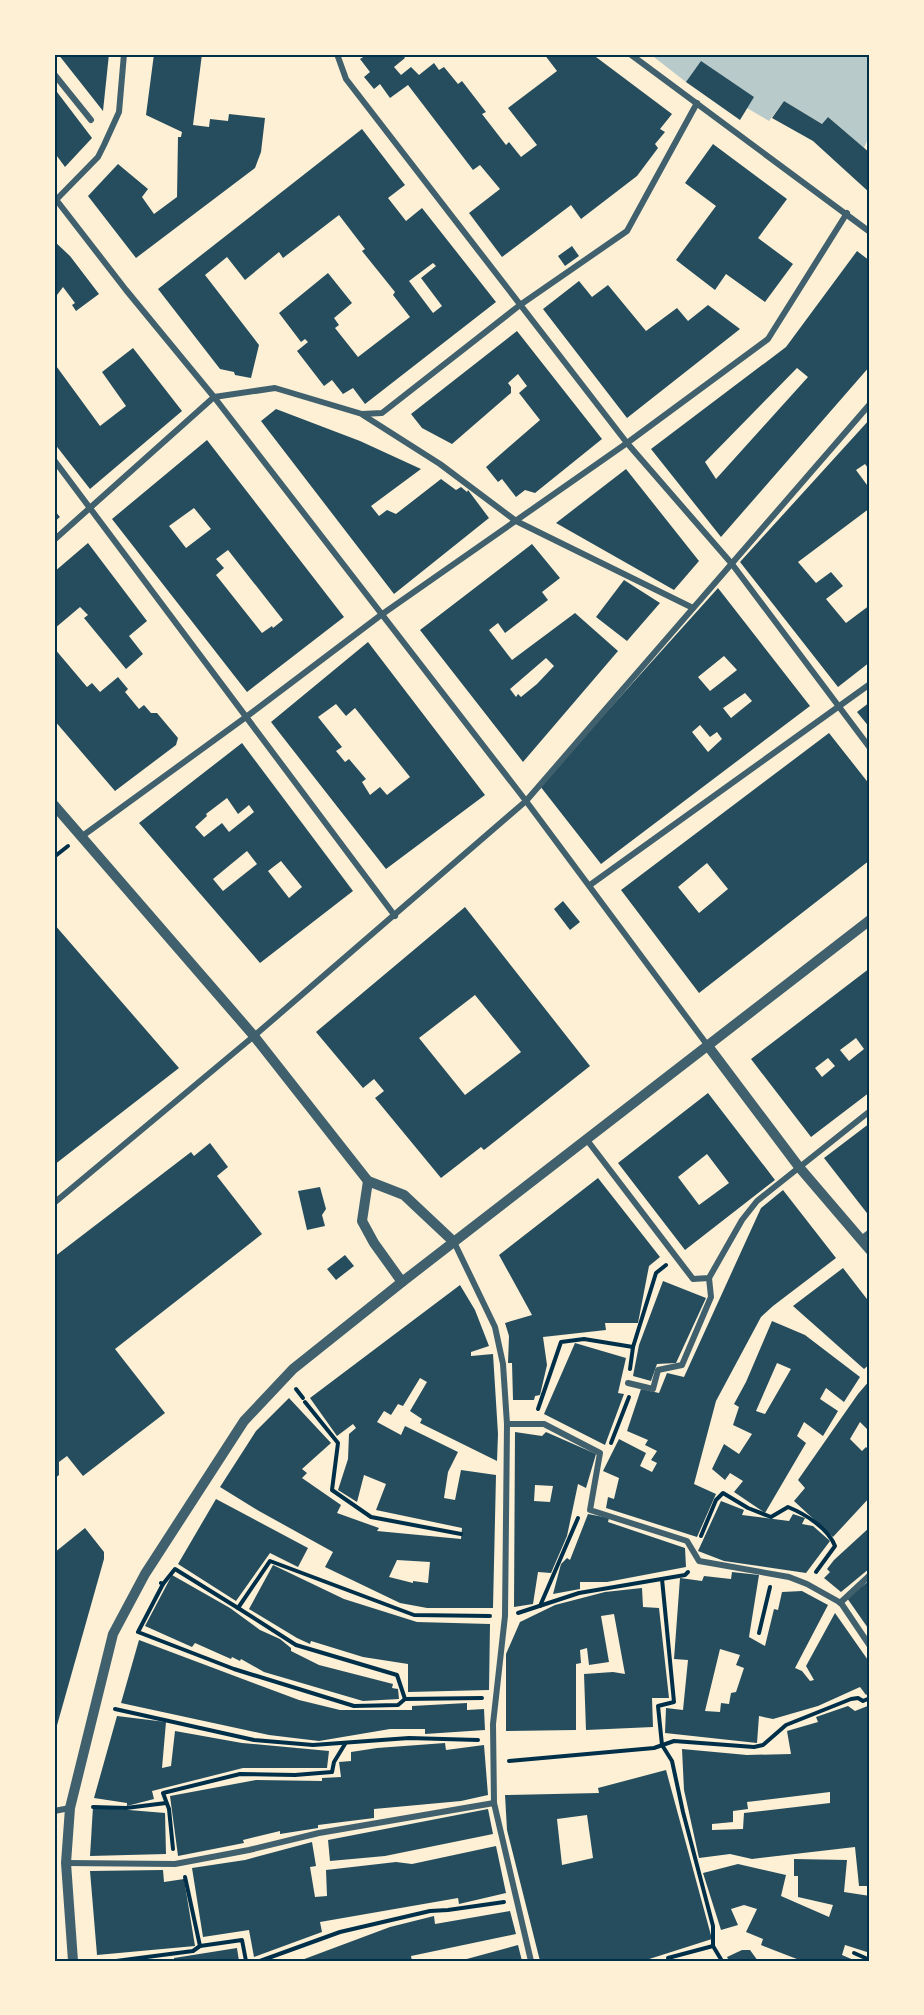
<svg xmlns="http://www.w3.org/2000/svg" width="924" height="2015" viewBox="0 0 924 2015" font-family="Cabin,sans-serif">
<style>
.green{fill:#b9caca}
.building{fill:#264d5e;fill-rule:evenodd}
.lines{fill:none;stroke-linecap:round;stroke-linejoin:round}
.path{stroke:#003049;stroke-width:4}
.minor{stroke:#3f606c;stroke-width:6}
.tertiary{stroke:#3f606c;stroke-width:10}
.neatline{fill:none;stroke:#003049;stroke-width:2}
</style>
<rect width="100%" height="100%" fill="#fdf0d5"/>
<path class="green" d="M650 54H870V134L864 148 828 117 822 124 784 101 769 121 747 108 686 82Z"/>
<g class="building">
<path d="M58 54H109L103 111Z"/>
<path d="M154 54H202L193 125 209 127 210 119 228 121 229 114 265 118 261 152 255 168 136 258 88 196 118 164 148 189 142 197 154 214 177 197 178 137H181L182 132 146 115Z"/>
<path d="M368 54H402L405 58 394 67 401 75 411 67 419 75 434 63 439 70 444 67 458 84 462 81 486 112 482 114 506 145 509 142 521 157 537 145 508 108 557 71 544 54H592L672 114 660 129 665 132 655 144 658 148 637 176 581 219 571 205 502 257 469 213 500 189 480 165 473 170 408 85 390 98 380 84 374 89 364 77 370 72 360 59Z"/>
<path d="M701 61 754 97 740 120 686 82Z"/>
<path d="M54 88 92 138 65 167 54 152Z"/>
<path d="M784 101 822 124 828 117 870 153V193L813 141 772 118Z"/>
<path d="M362 129 405 185 388 198 406 221 422 208 496 302 365 404 353 388 343 394 332 380 324 386 297 351 308 342 305 339 301 342 279 313 328 273 352 303 334 318 339 325 335 328 358 357 410 317 393 295 395 292 362 251 365 249 339 215 283 258 279 252 245 280 227 257 205 275 259 345 251 378 235 375 234 372 220 369 158 289ZM433 263 436 266 421 278 442 306 433 313 409 281Z"/>
<path d="M713 144 787 199 758 238 793 264 765 302 726 274 715 290 676 260 716 206 685 183Z"/>
<path d="M54 241 70 256 99 294 76 311 72 305 75 303 63 287 54 299Z"/>
<path d="M572 246 579 256 565 266 558 256Z"/>
<path d="M857 251 870 261V366L721 537 651 449 786 347ZM797 368 808 377 716 479 705 462Z"/>
<path d="M579 281 592 297 608 285 646 331 677 308 688 321 708 305 740 329 627 418 543 309Z"/>
<path d="M517 331 602 439 535 493 525 490 516 497 502 479 498 482 486 467 540 420 519 393 527 386 518 374 508 383 511 387V393L452 444 422 428 411 414Z"/>
<path d="M133 348 182 411 90 489 54 443V363L100 426 126 406 102 372Z"/>
<path d="M276 409 360 441 421 469 371 506 379 516 387 510 396 514 441 479 456 490 461 487 467 492 468 490 489 518 394 594 261 421Z"/>
<path d="M870 419V471L865 464 856 470 870 489V508L798 562 816 583 831 572 843 586 826 599 846 623 870 605V662L838 687 740 562Z"/>
<path d="M207 440 344 617 247 692 112 519ZM194 508 211 529 186 548 169 526ZM228 550 283 620 273 628 272 626 262 633 216 575 224 568 216 559Z"/>
<path d="M626 469 699 561 674 590 556 523Z"/>
<path d="M54 510 60 517 54 522Z"/>
<path d="M88 543 147 621 129 636 143 654 126 669 84 618 88 615 80 607 54 629V572Z"/>
<path d="M532 544 560 578 542 592 548 600 505 633 498 623 489 630 512 660 575 613 618 651 523 762 420 630ZM546 658 554 666 537 684 521 697 518 694 516 697 510 689Z"/>
<path d="M624 580 660 603 627 641 596 617Z"/>
<path d="M718 588 810 706 601 864 540 786ZM724 656 737 670 710 691 698 677ZM745 693 752 701 731 718 723 708ZM700 725 710 737 717 732 722 739 708 752 692 732Z"/>
<path d="M368 642 485 795 386 869 271 722ZM336 704 346 716 355 708 410 777 387 795 380 787 370 795 362 782 366 779 349 759 345 762 336 751 342 747 318 717Z"/>
<path d="M54 648 87 687 92 683 100 692 118 677 128 689 125 692 139 709 144 705 151 713H157L178 738 176 745 115 791 54 720Z"/>
<path d="M870 702V728L857 712Z"/>
<path d="M829 733 870 785V860L699 993 621 890ZM707 863 728 889 699 913 678 887Z"/>
<path d="M242 743 353 891 260 963 139 823ZM227 798 238 814 249 805 254 812 229 832 222 823 204 837 195 827 207 816 206 814ZM247 851 257 864 223 891 213 879ZM281 861 302 887 289 898 268 871Z"/>
<path d="M563 901 580 922 570 930 554 909Z"/>
<path d="M465 907 590 1066 484 1150 481 1147 441 1178 375 1098 384 1091 374 1079 363 1088 316 1032ZM475 995 521 1052 465 1095 419 1038Z"/>
<path d="M54 924 179 1068 54 1165V1002L57 999 54 996Z"/>
<path d="M870 968V1092L811 1137 751 1059ZM856 1038 864 1049 849 1061 840 1050ZM828 1058 835 1066 822 1077 815 1068Z"/>
<path d="M708 1093 775 1180 685 1250 618 1163ZM707 1154 729 1183 699 1205 678 1177Z"/>
<path d="M870 1123V1217L824 1158Z"/>
<path d="M210 1143 228 1167 217 1176 262 1234 115 1349 165 1413 83 1476 67 1456 59 1462V1475L54 1479V1257L191 1152 194 1156Z"/>
<path d="M598 1178 660 1257 649 1266 638 1323H605L606 1330 543 1337 547 1365 540 1395 535 1396 534 1400H513L512 1363H508L509 1336 505 1323 532 1315 499 1255Z"/>
<path d="M320 1187 326 1209 322 1215 325 1226 307 1230 298 1191Z"/>
<path d="M783 1190 836 1258 773 1306 761 1317 716 1401 694 1484 716 1494 697 1537 606 1508 608 1497 614 1499 619 1478 603 1471 619 1439 646 1453 640 1466 652 1472 657 1463 651 1460 657 1451 645 1445 648 1440 627 1431 641 1389 659 1393 667 1373 684 1377 761 1208Z"/>
<path d="M345 1255 354 1266 336 1280 327 1269Z"/>
<path d="M843 1268 870 1303V1364L864 1369 793 1306Z"/>
<path d="M663 1281 706 1298 676 1363 657 1364 651 1381 633 1376 639 1345Z"/>
<path d="M460 1285 475 1310 489 1346 471 1352V1356L493 1354 498 1434 497 1461 420 1423 422 1419 410 1411 427 1382 420 1378 403 1406 398 1404 391 1415 384 1411 377 1422 401 1435 405 1426 458 1452 448 1472 444 1498 455 1500 461 1470 496 1475 493 1608H427L400 1603 325 1567 333 1552 259 1511 220 1487 256 1431 289 1398 331 1443 302 1469 307 1473 302 1478 341 1505 337 1513 379 1528 377 1531 461 1539 462 1528 376 1510 386 1484 364 1475 357 1502 338 1490 348 1459 349 1434 356 1428 353 1424 337 1436 310 1398ZM397 1560 430 1562 428 1583 413 1581V1583L389 1577Z"/>
<path d="M772 1321 805 1335 860 1377 844 1402 826 1388 820 1399 838 1411 823 1436 804 1422 797 1436 806 1443 765 1513 734 1492 743 1481 730 1473 725 1480 712 1469 724 1444 739 1454 752 1434 733 1425 739 1407 734 1404 746 1382ZM777 1363 791 1369 765 1414 756 1411Z"/>
<path d="M575 1343 626 1358 618 1393 624 1394 605 1445 544 1414Z"/>
<path d="M870 1380V1432L860 1422 850 1439 862 1451 866 1447 870 1451V1497L833 1537 794 1501 805 1488 798 1480 858 1394Z"/>
<path d="M515 1432 542 1436 546 1432 596 1454 586 1488 578 1484 567 1536 551 1573 538 1572 533 1604 514 1607ZM535 1485 553 1486 550 1502 534 1501Z"/>
<path d="M216 1499 308 1548 298 1567 270 1553 236 1601 178 1564Z"/>
<path d="M721 1501 744 1510 742 1515 789 1521 793 1514 805 1518 802 1524 813 1526 830 1541 806 1573 724 1561 698 1551Z"/>
<path d="M588 1514 609 1518 608 1522 685 1548 686 1567 607 1582H580V1589L553 1594 561 1564 567 1558 570 1560Z"/>
<path d="M870 1527V1568L841 1592 824 1578 830 1572 827 1569 834 1560Z"/>
<path d="M85 1528 104 1552V1559L54 1736V1553Z"/>
<path d="M273 1565 344 1599 417 1622 490 1624 489 1690 408 1692V1664L363 1657 311 1641 310 1644 297 1638 249 1609Z"/>
<path d="M732 1572 759 1575 749 1637 765 1646 774 1609 778 1610 782 1592 802 1591 828 1605 795 1668 802 1671 810 1681 814 1680 806 1666 835 1613 870 1663V1692L866 1695 860 1687 818 1706 773 1719 759 1716 757 1743 665 1733 666 1708 683 1710 688 1660 674 1659 680 1578 702 1581 704 1576 731 1579ZM720 1649 740 1655 736 1665 744 1668 736 1692 731 1693 729 1704 721 1703 720 1712 705 1711Z"/>
<path d="M172 1575 230 1608 260 1630 280 1639 291 1648V1651L319 1665 393 1684 392 1688 398 1689 399 1699 363 1701 264 1672 241 1659 240 1661 232 1657 231 1659 195 1643 192 1647 145 1626Z"/>
<path d="M870 1580V1631L847 1598Z"/>
<path d="M642 1588 643 1607 659 1608 669 1698H652L653 1727 586 1730 584 1674 613 1672 625 1674 614 1614 601 1616 609 1662 589 1665 587 1648 580 1650 581 1663 576 1664V1730L506 1731V1654L520 1622 555 1605 605 1592Z"/>
<path d="M139 1640 299 1700 340 1710H412V1706L467 1703V1710L484 1709 485 1730 425 1734V1729H390L319 1741 269 1735 121 1703Z"/>
<path d="M870 1705V1886H859L855 1847 752 1859 730 1854 699 1858 684 1790 682 1749 747 1755 791 1754 787 1731 818 1722 816 1717 848 1706 855 1711ZM830 1792V1803L744 1813 743 1829 712 1830V1824L733 1822V1811L748 1809 747 1802Z"/>
<path d="M117 1716 166 1722 162 1768 171 1766 175 1731 242 1743 329 1751 327 1768H243L152 1791 154 1799 127 1806V1803L94 1798Z"/>
<path d="M445 1743 446 1750 484 1745 488 1795 461 1801 374 1809V1818L318 1825V1828L280 1834V1831L243 1840 244 1843 178 1856 170 1796 256 1780 322 1781V1778L341 1777 339 1762 351 1761V1752L377 1748Z"/>
<path d="M666 1770 712 1939 643 1961H540L507 1830 505 1795 599 1793 598 1788ZM587 1815 593 1858 562 1865 557 1819Z"/>
<path d="M93 1807 165 1813 166 1854 90 1856Z"/>
<path d="M488 1809 493 1834 385 1856 330 1861 328 1840Z"/>
<path d="M312 1842 316 1866 310 1867 315 1897 327 1896 326 1870 396 1862 412 1864 496 1846 506 1893 459 1904 458 1898 320 1922 322 1932 254 1957 249 1930 203 1937 192 1868 245 1860Z"/>
<path d="M794 1859 847 1860 844 1892 870 1896V1953L845 1945 842 1955 856 1961H802L761 1945 763 1939 746 1932 757 1909 744 1905 731 1909 738 1925 721 1930 703 1873 738 1864 786 1875 781 1896 829 1917 833 1905 798 1897V1876H794Z"/>
<path d="M163 1870 164 1882 184 1879 195 1946 97 1955 90 1871Z"/>
<path d="M510 1911 516 1934 411 1956 412 1961H299L390 1927 434 1916 435 1924Z"/>
<path d="M518 1945 522 1961H463V1960Z"/>
<path d="M237 1948 239 1961H174V1958Z"/>
<path d="M742 1950H750L758 1961H729L727 1957Z"/>
</g>
<g class="lines">
<g class="path">
<path d="M54 857 68 846"/>
<path d="M630 1369 633 1347 656 1273 666 1265"/>
<path d="M296 1389 303 1398"/>
<path d="M305 1402 338 1443 332 1490 371 1517 461 1534"/>
<path d="M538 1409 561 1342 584 1339 633 1347"/>
<path d="M611 1443 629 1397"/>
<path d="M701 1536 716 1500 723 1493 748 1508 771 1517 788 1507C805 1514 828 1528 835 1546L816 1572"/>
<path d="M662 1579 674 1702 658 1706 662 1745 672 1761 683 1812 713 1926V1946"/>
<path d="M161 1583 163 1584 138 1632 234 1669 354 1706 398 1705 405 1699"/>
<path d="M163 1584 175 1569 238 1608"/>
<path d="M540 1606 578 1518"/>
<path d="M518 1613 579 1593 685 1575 688 1572"/>
<path d="M759 1633 770 1587"/>
<path d="M482 1698 405 1699 397 1675 296 1645 238 1608 270 1561 414 1615 490 1616"/>
<path d="M115 1709 254 1740 313 1745 409 1738 478 1740"/>
<path d="M509 1761 654 1748 674 1741 754 1747 763 1745 786 1725 851 1699 858 1698 863 1701 870 1698"/>
<path d="M93 1807 126 1808 166 1803"/>
<path d="M173 1849 169 1809 163 1793 240 1774 295 1775 332 1772 334 1762 345 1744"/>
<path d="M185 1877 200 1946 242 1940 246 1961"/>
<path d="M854 1953 870 1960"/>
<path d="M116 1961 193 1951 200 1946"/>
<path d="M260 1961 340 1932 430 1911 448 1910 504 1902"/>
<path d="M669 1961 668 1958 713 1946 722 1961"/>
</g>
<g class="minor">
<path d="M337 54 346 79 627 443 732 564 870 748"/>
<path d="M630 54 870 232"/>
<path d="M54 74 91 120"/>
<path d="M54 197 126 290 214 397 526 801 708 1046"/>
<path d="M54 202 98 157 104 145 119 112 124 54"/>
<path d="M363 415 440 464 516 521 693 608"/>
<path d="M54 460 395 916"/>
<path d="M54 540 214 397 275 388 362 414 382 413 520 305 627 231 697 103"/>
<path d="M81 837 246 717 381 615 627 443 768 339 847 213"/>
<path d="M590 885 870 684"/>
<path d="M587 1140 693 1279 709 1278 742 1220 757 1201 870 1111"/>
<path d="M54 1203 254 1036 526 801 870 404"/>
<path d="M861 1239 870 1232"/>
<path d="M454 1242 495 1327 503 1364 507 1424 505 1616 493 1724 494 1803 531 1961"/>
<path d="M628 1383 653 1389 658 1370 682 1365 711 1297 709 1278"/>
<path d="M507 1424H544L600 1453 590 1510 687 1541 699 1561 789 1577 807 1584 841 1603 870 1646"/>
<path d="M840 1603 870 1575"/>
<path d="M54 1811 70 1808"/>
<path d="M66 1863 175 1864 249 1850 319 1833 494 1803"/>
</g>
<g class="tertiary">
<path d="M54 805 254 1036 368 1181 404 1195 454 1242"/>
<path d="M708 1046 799 1167 870 1250"/>
<path d="M368 1181 362 1221 374 1243 402 1282"/>
<path d="M73 1961 66 1863 70 1808 113 1634 145 1574 244 1421 293 1369 402 1282 870 920"/>
</g>
</g>
<rect width="924" height="2015" fill="none" stroke="#fdf0d5" stroke-width="111"/>
<rect x="56" y="56" width="812" height="1904" class="neatline"/>
</svg>
